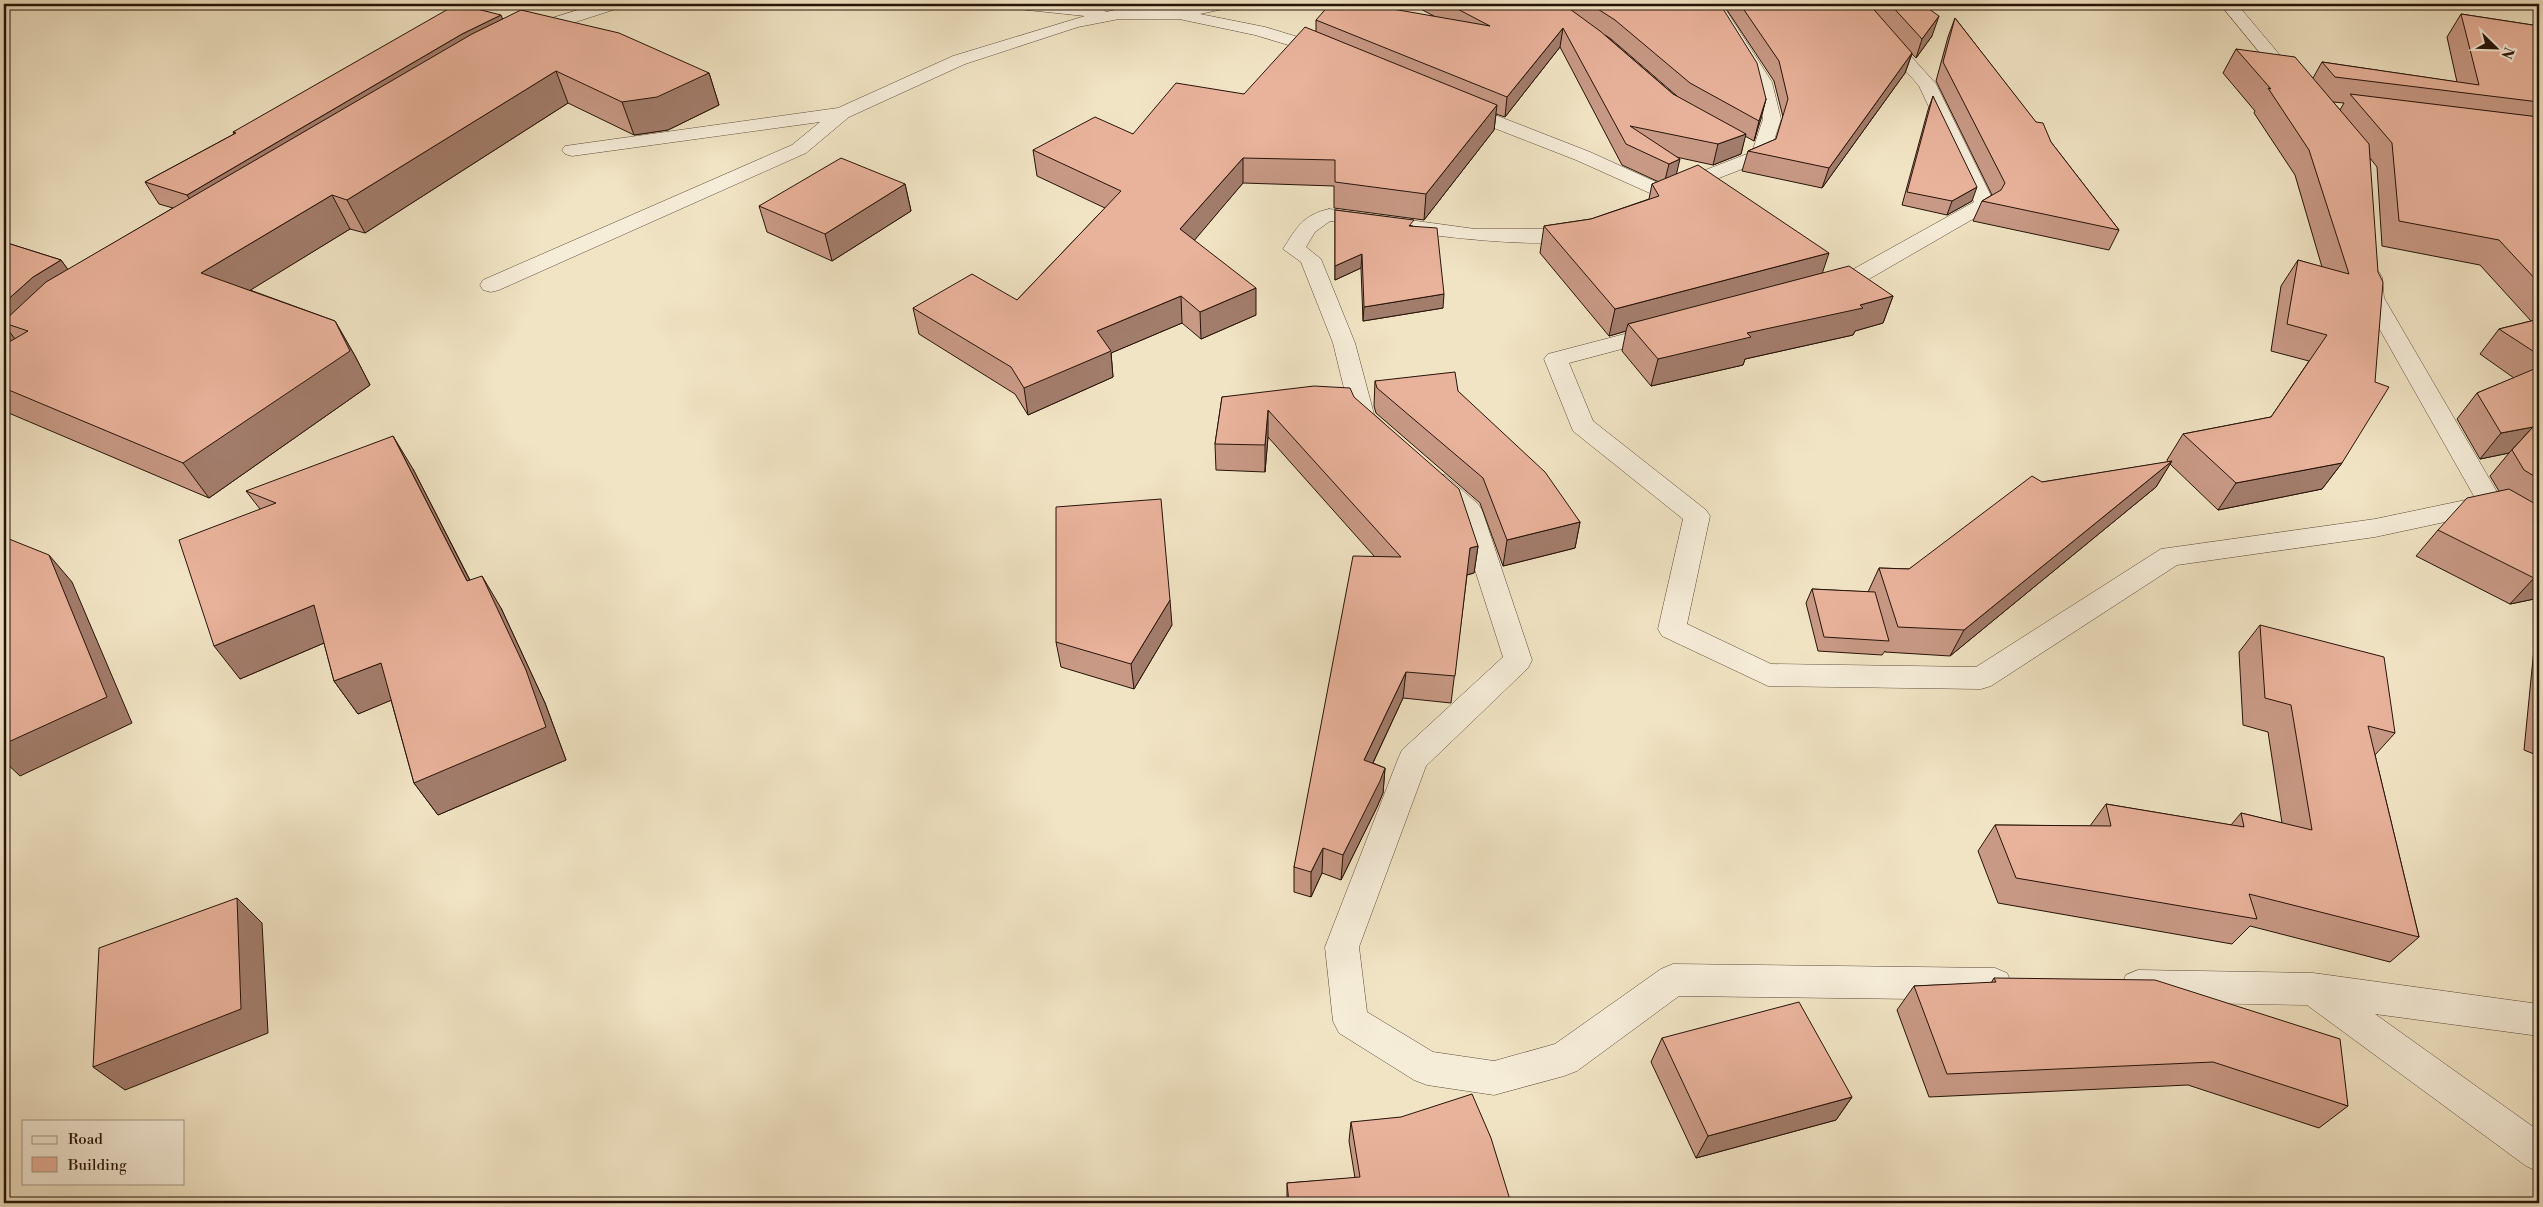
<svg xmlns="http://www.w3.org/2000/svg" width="2543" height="1207" viewBox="0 0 2543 1207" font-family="'Libre Bodoni',serif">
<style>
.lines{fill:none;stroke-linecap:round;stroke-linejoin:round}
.minor-casing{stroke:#5a4737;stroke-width:1}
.minor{fill:#f6edd9;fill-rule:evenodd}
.wall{fill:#c89985;stroke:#271308;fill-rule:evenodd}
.shaded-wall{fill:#a37d6c;stroke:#271308}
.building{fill:#e9b29b;stroke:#271308}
</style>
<rect width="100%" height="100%" fill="#f1e4c4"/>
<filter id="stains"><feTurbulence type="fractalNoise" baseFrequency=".004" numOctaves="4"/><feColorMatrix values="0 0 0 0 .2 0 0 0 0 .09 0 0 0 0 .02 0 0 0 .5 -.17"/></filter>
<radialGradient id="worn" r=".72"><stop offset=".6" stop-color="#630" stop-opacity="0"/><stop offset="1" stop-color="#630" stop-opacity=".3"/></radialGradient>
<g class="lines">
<g class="minor-casing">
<g id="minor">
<path d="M597 4H621L619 8 548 31 536 38H524L521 34 536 23Z"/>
<path d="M1010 4C1026 4 1097 0 1106 12L1119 9H1177L1201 4H1230L1228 8 1200 14 1265 27 1334 48 1337 52 1334 56 1328 57 1255 35 1179 19H1119L1078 27 965 64 849 117 806 153 499 290 491 292 483 290 480 285 483 280 792 145 820 122 572 156 565 154 562 150 565 146 838 108 953 56 1085 16 1018 9 1012 8Z"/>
<path d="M1706 4H1722L1772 82 1781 119 1768 159 1683 192 1673 193 1670 197 1663 199 1576 160 1453 112 1451 108 1453 104H1467L1590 152 1667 187 1669 184 1752 152 1763 119 1754 82Z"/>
<path d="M1847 4H1864L1936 84 1995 204 1992 208 1857 286 1826 294 1818 292 1815 287 1818 282 1841 276 1974 202 1919 86Z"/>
<path d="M2220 4H2237L2300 79 2303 83 2300 87H2288Z"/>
<path d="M1329 209 1475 229H1570L1581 226 1588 228 1591 232C1572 260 1367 226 1330 221L1315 232 1306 247 1321 259 1355 343 1374 414 1392 431 1389 437 1380 439 1371 437 1351 417 1333 343 1301 262 1283 249C1297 227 1303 215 1329 209Z"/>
<path d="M2371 271 2379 272 2382 277 2384 298 2500 497 2539 520V541L2530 538 2487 513 2375 537 2177 565 1991 686 1981 689 1768 686 1662 636 1658 629 1683 519 1573 431 1544 359 1548 354 1659 325 1667 327 1670 332 1667 337 1569 363 1593 421 1706 510 1710 516 1687 624 1771 664 1976 667 2161 549 2375 519 2475 498 2362 298 2360 277 2363 272Z"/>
<path d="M1436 473 1445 475 1478 504 1482 510 1532 660 1528 668 1426 766 1359 947 1367 1012 1433 1052 1494 1061 1555 1044 1661 969 1673 964 1995 968 2007 973 2012 984 2007 995 1995 1000 1679 996 1577 1071 1564 1076 1494 1095 1427 1085 1414 1080 1339 1033 1333 1021 1325 947 1398 759 1402 750 1503 657 1457 514 1423 481 1427 475Z"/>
<path d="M2138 970 2313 973 2539 1004V1036L2375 1014 2539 1131V1172L2526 1166 2307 1005 2138 1002 2126 997 2121 986 2126 975Z"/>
</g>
</g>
<use href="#minor" class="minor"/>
</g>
<g class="wall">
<path d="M1411 4H1720L1766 99 1754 141 1745 136 1741 154 1713 165 1676 157V174L1823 273 1893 296 1883 323 1855 331 1853 335 1745 359 1743 365 1651 386 1622 351 1626 331 1609 336 1540 253 1544 226 1591 219 1649 199 1652 184 1659 182 1622 165 1560 47 1505 117 1496 114 1494 130 1424 220 1334 208V186L1243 183 1194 240 1256 315 1201 339 1182 323 1111 353 1113 377 1028 415 1015 394 919 334 913 308 1017 300 1105 208 1037 176 1033 150 1133 134 1244 94 1316 31V20L1434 16ZM1605 35 1611 39 1677 96 1673 94Z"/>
<path d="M1723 4H1922L1932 36 1916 58 1912 54 1905 73 1822 188 1742 171 1748 151 1776 139 1783 117 1774 81Z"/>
<path d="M2461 14 2539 26V756L2524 750 2539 598 2510 604 2416 556 2438 530 2499 491 2490 476 2509 453 2480 459 2457 419 2477 393 2514 378 2480 354 2499 329 2531 321 2480 265 2382 246 2377 167 2370 158 2342 463 2322 489 2218 510 2170 464 2156 487 1950 656 1885 652V651L1882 655 1818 651 1806 603 1812 589 1868 592 1879 568 1909 569 2042 482 2168 462 2167 460 2183 434 2271 417 2309 361 2271 351 2281 286 2298 260 2322 267 2295 175 2254 113 2255 111 2223 73 2236 49 2313 78 2322 62 2457 82 2447 37ZM2333 102 2344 103 2340 110Z"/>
<path d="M1955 18 2119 230 2109 250 1973 221 1982 201 1992 195 1936 81 1948 37Z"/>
<path d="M503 19 709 73 719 105 668 130 634 135 568 103 365 233 350 229 250 290 335 321 355 356 370 385 209 498 4 411V242L61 260 68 270 173 208 159 204 145 182 234 134 233 132Z"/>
<path d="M1933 96 1972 201 1947 215 1902 205 1928 110Z"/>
<path d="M905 184 911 211 832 261 767 232 759 206Z"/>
<path d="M1335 210 1413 226 1443 308 1363 321 1361 268 1335 280Z"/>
<path d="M1375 381 1458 391 1580 522 1575 548 1503 566 1480 503 1376 413 1374 406Z"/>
<path d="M1222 397H1354L1478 546 1474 573 1467 575 1451 703 1403 698 1373 763 1385 768 1383 793 1377 807 1341 880 1322 873 1311 897 1294 892V867L1374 556 1268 437 1265 472 1216 470 1215 444Z"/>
<path d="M413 469 470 580 501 608 545 703 566 760 438 815 414 783 391 700 358 714 334 681 324 643 240 679 260 509 246 491Z"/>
<path d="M1172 625 1134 689 1061 667 1056 642Z"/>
<path d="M2260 625 2395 733 2375 755 2419 937 2390 962 2250 926 2232 944 1998 903 1978 851 1995 825 2090 826 2106 804 2231 825 2241 813 2282 823 2268 732 2243 725 2239 652Z"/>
<path d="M2539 875V908L2534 906Z"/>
<path d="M1994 978 2348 1106 2319 1128 2188 1085 1929 1097 1897 1010 1914 986 1991 983Z"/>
<path d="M1662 1038 1852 1097 1836 1120 1696 1158 1651 1062Z"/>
<path d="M1351 1122 1511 1203H1287V1183L1355 1178 1349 1141Z"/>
</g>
<g class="shaded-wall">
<path d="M501 15 509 35 200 216 187 195 462 34Z"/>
<path d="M1939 16 1932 36 1916 58 1922 39Z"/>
<path d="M1563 28 1560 47 1505 117 1507 97Z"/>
<path d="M1912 53 1905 73 1822 188 1829 168Z"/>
<path d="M556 71 568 103 365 233 347 200Z"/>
<path d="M709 73 719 105 668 130 634 135 622 102Z"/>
<path d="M1766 99 1761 119 1754 141 1759 121Z"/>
<path d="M1497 105 1494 130 1424 220 1426 194Z"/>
<path d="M1746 134 1741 154 1713 165 1718 144Z"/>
<path d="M1243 158V183L1182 255 1180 229Z"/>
<path d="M1680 159 1675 180 1664 184 1669 164Z"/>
<path d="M905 184 911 211 832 261 825 234Z"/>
<path d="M1977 187 1972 201 1947 215 1952 201Z"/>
<path d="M332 195 350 229 223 307 201 273Z"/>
<path d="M1829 253 1820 280 1628 324 1626 331 1609 336 1615 309Z"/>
<path d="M1362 254 1361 268 1335 280V266Z"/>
<path d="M61 260 81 287 4 323V303L33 277Z"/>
<path d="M1256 288V315L1201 339 1200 312Z"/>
<path d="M1444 294 1443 308 1363 321 1364 307Z"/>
<path d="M1181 296 1182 323 1111 353 1113 377 1028 415 1024 388 1097 331Z"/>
<path d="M1893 296 1883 323 1855 331 1853 335 1745 359 1743 365 1651 386 1658 359 1747 333 1860 305Z"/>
<path d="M335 321 355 356 370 385 209 498 183 463Z"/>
<path d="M4 325 16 340 4 346Z"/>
<path d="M1268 410V437L1265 472V445Z"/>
<path d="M2533 427 2509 453 2480 459 2501 433Z"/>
<path d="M393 436 413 469 487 614 467 581Z"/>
<path d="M2172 461 2156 487 1950 656 1964 630Z"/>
<path d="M2342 463 2322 489 2218 510 2236 483Z"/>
<path d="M1580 522 1575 548 1503 566 1507 540Z"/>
<path d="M1478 546 1474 573 1466 575 1470 548Z"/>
<path d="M49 555 72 582 132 723 20 776 4 761V744Z"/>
<path d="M482 576 501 608 545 703 566 760 438 815 414 783Z"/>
<path d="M2539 577V598L2510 604 2534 578Z"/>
<path d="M1170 600 1172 625 1134 689 1131 664Z"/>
<path d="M314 605 338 637 240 679 214 646Z"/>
<path d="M381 663 404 695 358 714 334 681Z"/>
<path d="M1406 672 1403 698 1362 786 1364 760Z"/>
<path d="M1385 768 1383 793 1377 807 1341 880 1343 855Z"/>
<path d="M1323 848 1322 873 1311 897V872Z"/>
<path d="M237 898 262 923 268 1033 125 1090 93 1067Z"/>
<path d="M1852 1097 1836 1120 1696 1158 1708 1136Z"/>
</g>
<g class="building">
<path d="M457 4 501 15 462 34 187 195 145 182 236 133 233 132Z"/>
<path d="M1330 4H1364L1490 26 1448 4H1563L1600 31 1673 94 1746 134 1718 144 1630 126 1680 159 1669 164 1626 144 1563 28 1507 97 1316 20Z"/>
<path d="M1590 4H1720L1757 63 1766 99 1759 121 1690 83 1615 20Z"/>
<path d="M1740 4H1869L1912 53 1829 168 1748 151 1776 139 1788 99 1779 61Z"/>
<path d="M1890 4H1922L1939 16 1922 39Z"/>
<path d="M521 10 619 33 709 73 657 97 622 102 556 71 347 200 332 195 201 273 335 321 350 351 183 463 4 388V345L28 331 4 323V321L46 282 472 34Z"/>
<path d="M2461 14 2539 26V102L2335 77 2322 62 2479 85Z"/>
<path d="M1955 18 2036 122 2043 123 2051 142 2119 230 1982 201 2001 190 2005 183 1943 62Z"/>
<path d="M1305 27 1497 105 1426 194 1335 182V160L1243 158 1180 229 1256 288 1200 312 1181 296 1097 331 1111 351 1024 388 1011 367 913 308 972 274 1017 300 1121 191 1033 150 1095 117 1133 134 1176 83 1244 94Z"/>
<path d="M2236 49 2295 57 2369 144 2378 272 2383 282 2375 382 2389 387 2342 463 2236 483 2183 434 2271 417 2327 335 2287 324 2298 260 2349 274 2309 150 2268 88 2271 89Z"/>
<path d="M2350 94 2539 117V283L2499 240 2399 221 2392 143Z"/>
<path d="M1933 96 1977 187 1952 201 1907 192Z"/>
<path d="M841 158 905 184 825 234 759 206Z"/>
<path d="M1698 165 1829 253 1615 309 1544 226 1591 219 1659 196 1652 184Z"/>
<path d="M1335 210 1414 220 1409 226 1437 228 1444 294 1364 307 1362 254 1335 266Z"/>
<path d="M4 242 61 260 33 277 4 303Z"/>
<path d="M1849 266 1893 296 1860 305 1863 308 1747 333 1751 337 1658 359 1628 324Z"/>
<path d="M2539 319V355L2499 329Z"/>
<path d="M2539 367V479L2524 470 2512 450 2533 427 2501 433 2477 393Z"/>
<path d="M1455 372 1458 391 1545 472 1580 522 1507 540 1483 478 1377 388 1375 381Z"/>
<path d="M1314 386 1350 388 1354 397 1459 489 1478 546 1470 548 1455 676 1406 672 1364 760 1385 768 1380 781 1343 855 1323 848 1311 872 1294 867 1353 556 1401 557 1268 410 1265 445 1215 444 1222 397Z"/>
<path d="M393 436 467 581 482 576 526 670 546 727 414 783 381 663 334 681 314 605 214 646 179 540 276 503 246 491Z"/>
<path d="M2172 461 1964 630 1898 627 1879 568 1909 569 2032 476 2042 482Z"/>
<path d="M2509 489 2539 506V577L2534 578 2438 530 2467 498Z"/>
<path d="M1161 499 1170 600 1131 664 1056 642V507Z"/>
<path d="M4 537 49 555 107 697 4 744Z"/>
<path d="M1812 589 1875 592 1889 641 1824 637Z"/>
<path d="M2260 625 2384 657 2395 733 2368 726 2419 937 2249 894 2257 919 2016 878 1995 825 2111 826 2106 804 2244 827 2241 813 2312 830 2291 705 2265 698Z"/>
<path d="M237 898 241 1009 93 1067 99 948Z"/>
<path d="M1994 978 2155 980 2340 1039 2348 1106 2213 1062 1947 1074 1914 986 1996 982Z"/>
<path d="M1799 1002 1852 1097 1708 1136 1662 1038Z"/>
<path d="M1472 1094 1491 1138 1511 1203H1289L1287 1183 1360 1177 1351 1122 1401 1117Z"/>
</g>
<rect width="2543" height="1207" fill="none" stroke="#f1e4c4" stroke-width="20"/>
<rect x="5" y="5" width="2533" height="1197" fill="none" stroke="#271308" stroke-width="2.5"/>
<rect x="10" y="10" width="2523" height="1187" fill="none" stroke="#271308"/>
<rect x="22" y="1120" width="162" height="65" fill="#f6edd9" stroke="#a39685"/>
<rect x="32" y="1136" width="25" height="8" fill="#f6edd9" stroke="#a39685"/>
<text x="68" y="1144" font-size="15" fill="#271308">Road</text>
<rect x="32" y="1157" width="25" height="15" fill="#e9b29b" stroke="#a39685"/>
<text x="68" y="1170" font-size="15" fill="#271308">Building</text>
<g transform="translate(2496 48) rotate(113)" stroke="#f6edd9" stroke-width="4" paint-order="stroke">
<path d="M0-4L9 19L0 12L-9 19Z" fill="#271308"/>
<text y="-8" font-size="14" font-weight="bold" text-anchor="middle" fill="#271308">N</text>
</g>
<rect width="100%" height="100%" filter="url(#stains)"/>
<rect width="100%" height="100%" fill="url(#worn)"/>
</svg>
